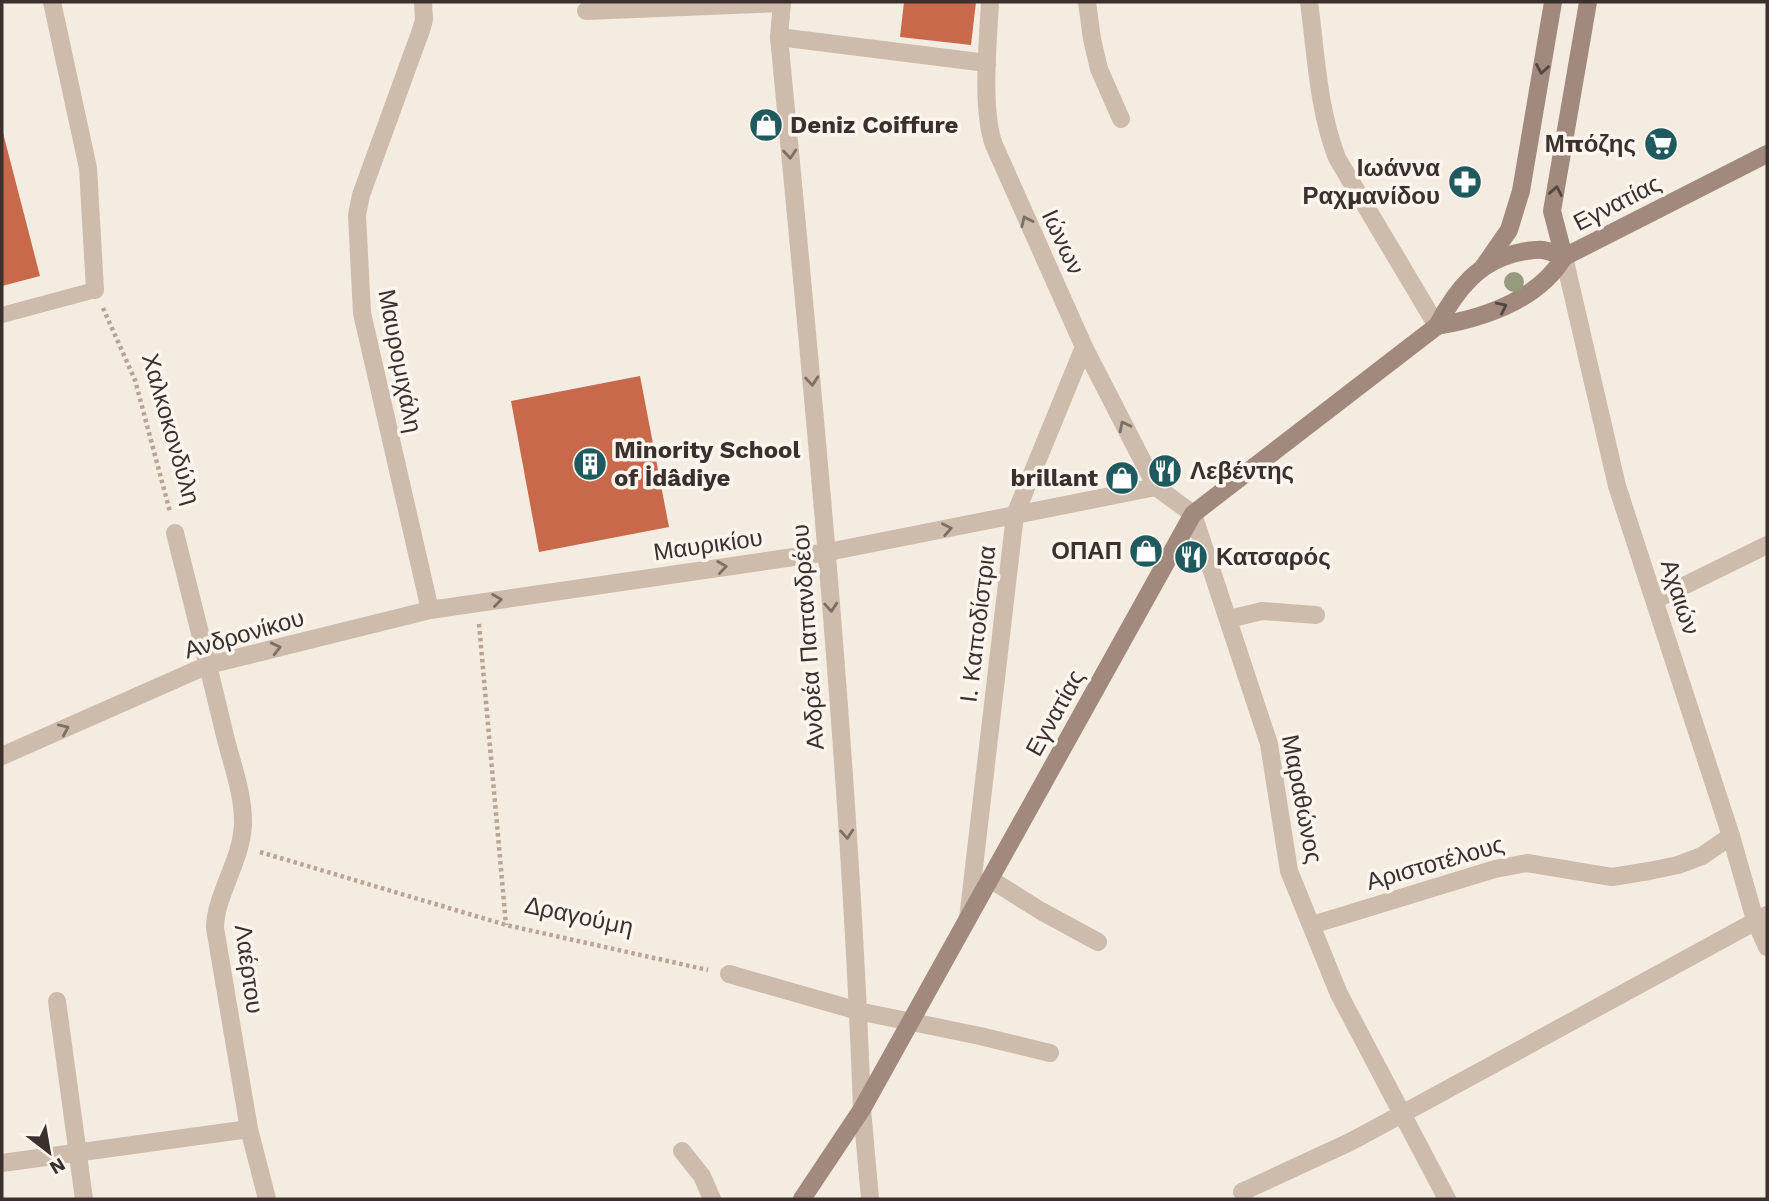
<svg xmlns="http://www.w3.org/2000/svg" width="1769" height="1201" viewBox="0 0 1769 1201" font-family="'Work Sans',sans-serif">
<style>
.building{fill:#c8694b}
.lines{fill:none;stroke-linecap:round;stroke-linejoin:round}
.path{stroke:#b9a596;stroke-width:4.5;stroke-dasharray:3.5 3.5;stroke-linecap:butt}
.service{stroke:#cdbbac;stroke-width:16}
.pedestrian{stroke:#cdbbac;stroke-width:18}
.minor{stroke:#cdbbac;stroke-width:18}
.tertiary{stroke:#cdbbac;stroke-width:18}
.secondary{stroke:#a18a7d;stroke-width:18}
.tree{fill:#969b7f}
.oneway{stroke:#544640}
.oneway2{stroke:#7d6f65}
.labels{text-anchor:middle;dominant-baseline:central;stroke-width:7;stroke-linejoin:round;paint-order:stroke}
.poi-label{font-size:24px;font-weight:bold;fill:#3b302b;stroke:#fbf5ee;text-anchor:start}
.street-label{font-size:24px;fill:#3b302b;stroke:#fbf5ee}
</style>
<rect width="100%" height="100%" fill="#f4ebe1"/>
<g class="building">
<path d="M904 2H976L971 45 900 37Z"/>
<path d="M2 129 40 276 2 286Z"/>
<path d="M640 376 669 527 539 552 511 401Z"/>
</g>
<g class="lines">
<g class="path">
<path d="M103 308 135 380 170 512"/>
<path d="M479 624 506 925"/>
<path d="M260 852 506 925 708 970"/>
</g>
<path class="service" d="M2 315 95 290"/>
<path class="pedestrian" d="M779 37 987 63"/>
<g class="minor">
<path d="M52 2 88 168 95 290"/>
<path d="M423 2 424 20 420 33 361 195 357 215 362 313 430 610"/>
<path d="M782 2 779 37C813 394 849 751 862 1109"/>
<path d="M1087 2 1092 39 1099 69 1121 119"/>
<path d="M1309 2C1316 54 1318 109 1337 158L1437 326"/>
<path d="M586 11 782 3"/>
<path d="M1564 257 1617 486 1731 836 1755 920 1767 947"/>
<path d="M175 533C192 601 209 668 225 736 232 764 244 796 243 825 241 862 215 896 215 928L249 1129 267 1199"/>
<path d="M1655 600 1767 545"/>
<path d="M1229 619 1262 611 1316 615"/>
<path d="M2 756 208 665 430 610 828 552 1156 487"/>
<path d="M990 879 1041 911 1098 942"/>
<path d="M968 919 1015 515 1084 347"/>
<path d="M1312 925 1495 869 1527 863 1612 877 1649 871 1678 865 1702 856 1731 836"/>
<path d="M729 974 858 1011 980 1036 1050 1053"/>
<path d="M57 1001 84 1199"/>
<path d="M682 1151 702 1176 712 1199"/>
<path d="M2 1163 249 1129"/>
<path d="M1242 1192 1350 1142 1402 1114 1767 915"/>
</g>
<g class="tertiary">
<path d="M990 2C988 41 981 110 994 145L1084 347 1156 487 1193 514 1269 744 1289 871 1339 994 1447 1199"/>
<path d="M862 1109 870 1199"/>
</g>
<g class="secondary">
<path d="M1564 257 1552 211 1588 2"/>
<path d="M1564 257 1767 154"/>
<path d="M1484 266 1509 230 1521 191 1553 2"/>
<path d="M1437 326C1484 318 1538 300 1564 257"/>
<path d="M802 1199 862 1109 1193 514 1437 326C1456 290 1479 260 1521 252 1528 251 1536 249 1543 250 1550 251 1558 255 1564 257"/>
</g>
</g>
<circle class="tree" cx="1514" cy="282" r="10"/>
<defs><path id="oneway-chevron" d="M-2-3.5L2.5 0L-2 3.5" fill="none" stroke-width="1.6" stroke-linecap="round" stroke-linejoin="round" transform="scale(1.75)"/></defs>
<g class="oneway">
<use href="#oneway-chevron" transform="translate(1542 69) rotate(100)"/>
<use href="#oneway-chevron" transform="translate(1556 191) rotate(-80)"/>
<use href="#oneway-chevron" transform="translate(1502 307) rotate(-26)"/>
</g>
<g class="oneway2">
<use href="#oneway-chevron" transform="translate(790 154) rotate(85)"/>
<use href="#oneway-chevron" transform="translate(1026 221) rotate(-115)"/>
<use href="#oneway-chevron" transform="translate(812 381) rotate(85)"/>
<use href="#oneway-chevron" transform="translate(1124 426) rotate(-117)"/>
<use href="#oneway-chevron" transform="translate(947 529) rotate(-11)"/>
<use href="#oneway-chevron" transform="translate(722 567) rotate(-8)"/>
<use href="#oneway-chevron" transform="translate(497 600) rotate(-8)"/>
<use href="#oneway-chevron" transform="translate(831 607) rotate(86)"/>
<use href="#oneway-chevron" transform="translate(276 648) rotate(-14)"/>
<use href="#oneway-chevron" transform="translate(64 729) rotate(-24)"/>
<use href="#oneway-chevron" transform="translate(847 834) rotate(86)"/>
</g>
<defs>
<g id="shop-disc" transform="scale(1.75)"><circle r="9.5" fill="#1f5a5e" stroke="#fbf5ee"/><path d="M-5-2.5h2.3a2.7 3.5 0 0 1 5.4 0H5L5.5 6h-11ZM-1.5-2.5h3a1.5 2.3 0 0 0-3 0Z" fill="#fff"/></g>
<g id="supermarket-disc" transform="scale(1.75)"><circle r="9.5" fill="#1f5a5e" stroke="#fbf5ee"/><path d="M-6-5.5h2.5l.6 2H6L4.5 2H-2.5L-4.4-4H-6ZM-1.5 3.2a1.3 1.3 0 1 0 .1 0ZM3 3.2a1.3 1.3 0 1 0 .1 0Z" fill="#fff"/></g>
<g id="pharmacy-disc" transform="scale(1.75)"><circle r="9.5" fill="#1f5a5e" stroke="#fbf5ee"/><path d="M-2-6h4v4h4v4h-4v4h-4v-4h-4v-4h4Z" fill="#fff"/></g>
<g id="building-disc" transform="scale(1.75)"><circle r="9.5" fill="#1f5a5e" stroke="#fbf5ee"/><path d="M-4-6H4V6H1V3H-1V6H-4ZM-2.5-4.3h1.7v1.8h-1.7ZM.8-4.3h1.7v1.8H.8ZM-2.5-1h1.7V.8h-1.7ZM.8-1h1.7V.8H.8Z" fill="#fff"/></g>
<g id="restaurant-disc" transform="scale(1.75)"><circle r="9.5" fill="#1f5a5e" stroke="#fbf5ee"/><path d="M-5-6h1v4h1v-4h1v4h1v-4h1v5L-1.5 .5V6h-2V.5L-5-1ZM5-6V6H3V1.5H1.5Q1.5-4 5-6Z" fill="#fff"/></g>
</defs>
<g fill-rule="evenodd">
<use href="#shop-disc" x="766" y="125"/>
<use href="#supermarket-disc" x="1661" y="144"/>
<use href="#pharmacy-disc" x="1465" y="182"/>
<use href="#building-disc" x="590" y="464"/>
<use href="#restaurant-disc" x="1165" y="471"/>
<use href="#shop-disc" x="1122" y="478"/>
<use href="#shop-disc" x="1146" y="551"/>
<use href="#restaurant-disc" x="1191" y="557"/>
</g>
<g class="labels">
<g class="poi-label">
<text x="790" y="125">Deniz Coiffure</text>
<text x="1636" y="144" text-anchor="end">Μπόζης</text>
<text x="1440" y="168" text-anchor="end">Ιωάννα<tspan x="1440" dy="28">Ραχμανίδου</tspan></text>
<text x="614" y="450">Minority School<tspan x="614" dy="28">of İdâdiye</tspan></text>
<text x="1190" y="471">Λεβέντης</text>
<text x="1098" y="478" text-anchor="end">brillant</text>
<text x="1122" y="551" text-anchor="end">ΟΠΑΠ</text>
<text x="1216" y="557">Κατσαρός</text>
</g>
<g class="street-label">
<text transform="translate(1617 203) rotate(-27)">Εγνατίας</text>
<text transform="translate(1063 242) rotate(65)">Ιώνων</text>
<text transform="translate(400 361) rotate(79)">Μαυρομιχάλη</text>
<text transform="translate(171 429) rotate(74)">Χαλκοκονδύλη</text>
<text transform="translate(708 545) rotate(-8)">Μαυρικίου</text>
<text transform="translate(1680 597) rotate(72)">Αχαιών</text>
<text transform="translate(978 624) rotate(-83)">Ι. Καποδίστρια</text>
<text transform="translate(244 634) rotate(-16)">Ανδρονίκου</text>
<text transform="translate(808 637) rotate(-94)">Ανδρέα Παπανδρέου</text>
<text transform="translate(1055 713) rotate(-61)">Εγνατίας</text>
<text transform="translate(1302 799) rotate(79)">Μαραθώνος</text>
<text transform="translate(1435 863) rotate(-16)">Αριστοτέλους</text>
<text transform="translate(579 916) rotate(12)">Δραγούμη</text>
<text transform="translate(249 969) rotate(82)">Λαέρτου</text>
</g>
</g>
<rect width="1769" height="1201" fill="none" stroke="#3b302b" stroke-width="7"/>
<g transform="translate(49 1152) rotate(149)" stroke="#fbf5ee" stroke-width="5" paint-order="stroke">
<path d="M0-5L12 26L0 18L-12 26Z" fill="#3b302b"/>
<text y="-10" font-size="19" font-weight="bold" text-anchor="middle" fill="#3b302b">N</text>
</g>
</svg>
